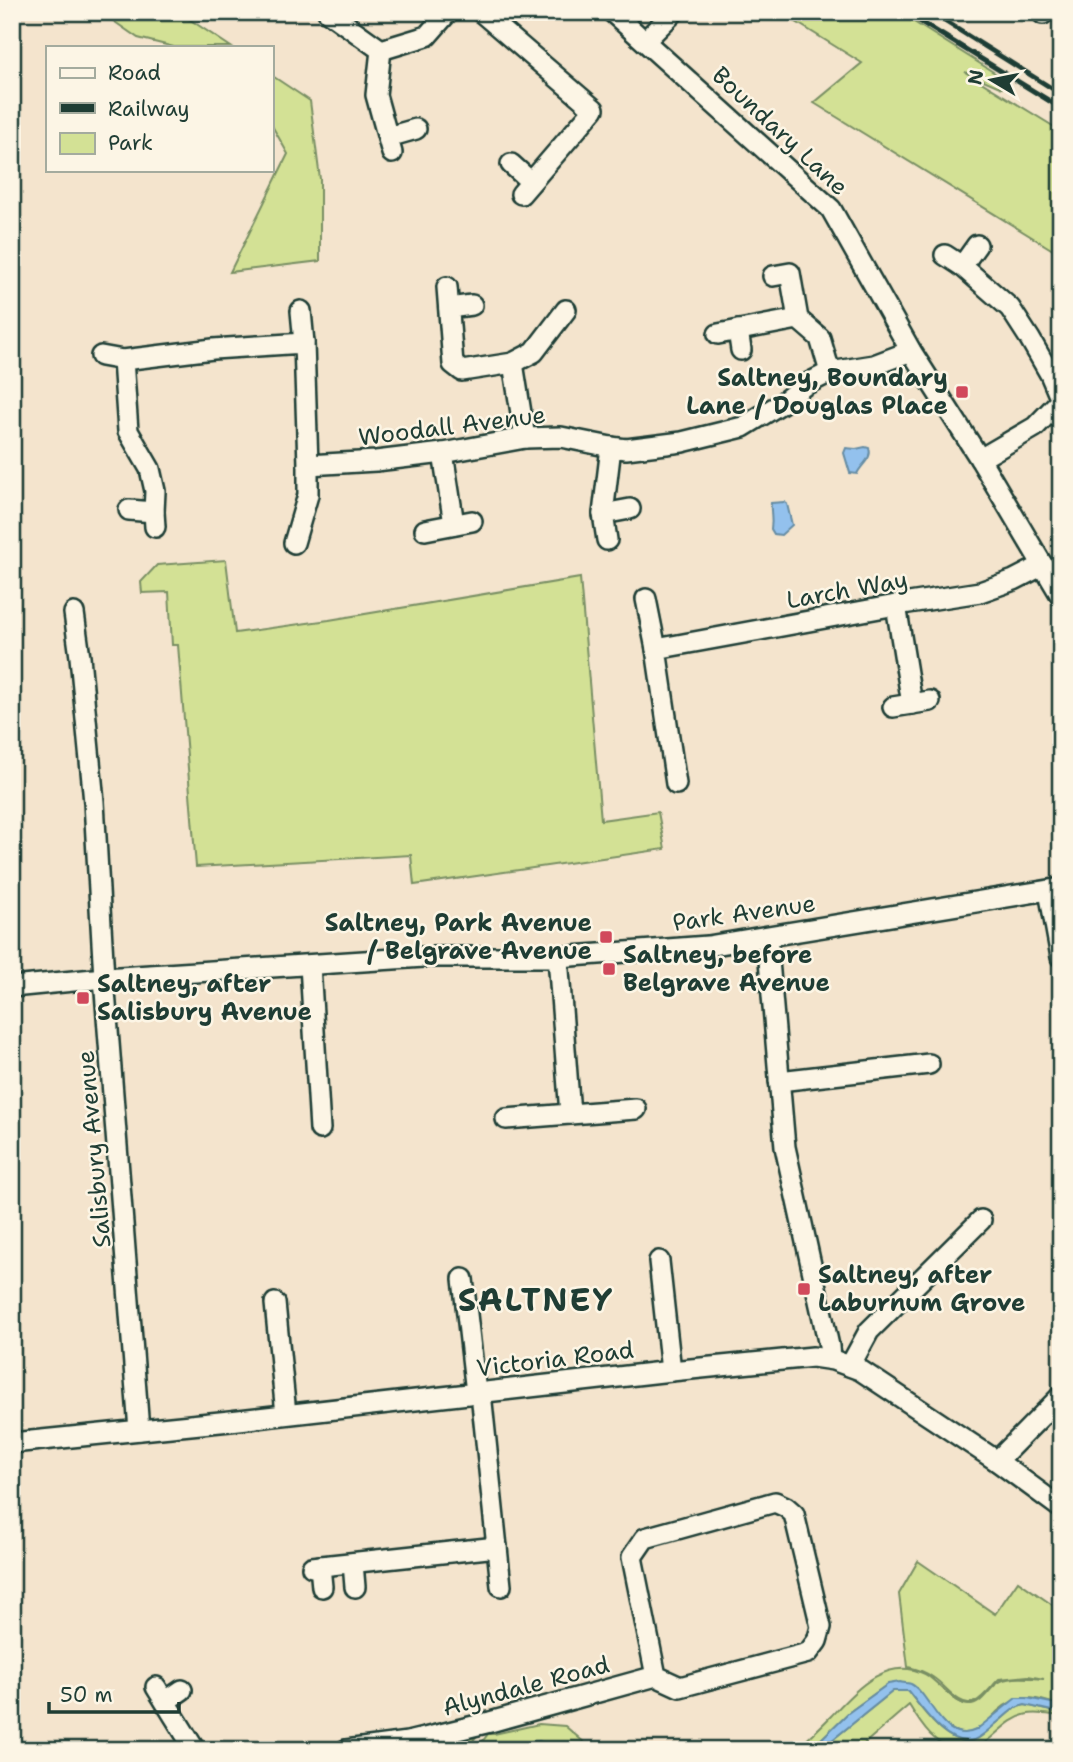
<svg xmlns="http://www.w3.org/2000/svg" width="1073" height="1762" viewBox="0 0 1073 1762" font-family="'Shantell Sans',sans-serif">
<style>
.green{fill:#d3e195;stroke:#798f64;stroke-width:2}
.water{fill:#93c1ed;stroke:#658ca3;stroke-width:2}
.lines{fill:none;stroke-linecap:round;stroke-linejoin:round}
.minor-casing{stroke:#1f3d34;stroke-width:24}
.minor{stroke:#fcf5e5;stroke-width:19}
.rail{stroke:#1f3d34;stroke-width:5}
.poi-dot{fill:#d1495b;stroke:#fcf5e5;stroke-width:2.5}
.labels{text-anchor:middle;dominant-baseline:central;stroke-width:5;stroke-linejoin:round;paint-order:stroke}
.street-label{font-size:24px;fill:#1f3d34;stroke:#fcf5e5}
.poi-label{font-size:24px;font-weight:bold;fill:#1f3d34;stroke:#fcf5e5;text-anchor:start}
.district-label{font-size:32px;font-weight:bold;letter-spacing:2px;fill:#1f3d34;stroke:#fcf5e5}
</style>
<rect width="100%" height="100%" fill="#f4e4cd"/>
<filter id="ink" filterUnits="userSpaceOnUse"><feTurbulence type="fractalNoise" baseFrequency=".0143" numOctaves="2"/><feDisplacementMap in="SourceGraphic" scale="14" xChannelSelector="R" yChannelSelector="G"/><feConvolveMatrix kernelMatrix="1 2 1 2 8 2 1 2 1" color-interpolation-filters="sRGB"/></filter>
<g filter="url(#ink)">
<g class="green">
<path d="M780 12H898L1006 80 1002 88 965 72 1061 131V255L814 103 862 63Z"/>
<path d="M186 17 231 47H174L138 38 112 20Z"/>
<path d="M271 75 310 101 320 179V261L230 272 288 154 271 124Z"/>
<path d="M226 560 235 633 329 620 580 578 601 820 658 812 665 849 414 885 411 855 196 867 178 645H172L169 592 142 593 141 582 157 565Z"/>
<path d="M918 1561 995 1614 1018 1581 1061 1611V1705C1050 1703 1039 1698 1028 1698 1017 1697 1006 1704 998 1711 991 1718 982 1728 972 1732 949 1741 930 1706 919 1691L888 1684 848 1713 810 1750H796C807 1739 820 1728 831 1716 855 1691 886 1655 925 1674 938 1681 954 1704 968 1705 983 1706 989 1686 1001 1681 1013 1676 1031 1678 1044 1679L1028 1676 999 1679C992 1686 984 1697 975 1702 960 1709 945 1685 934 1678 926 1672 918 1669 908 1667L899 1594Z"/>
<path d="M893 1691H908C921 1708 945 1744 970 1741 980 1740 990 1728 998 1722 1007 1715 1013 1707 1025 1705L1061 1713V1716C1051 1715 1037 1712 1028 1714 1007 1718 995 1738 977 1748 973 1750 967 1750 961 1750 936 1749 921 1725 909 1705L857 1750H822L831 1741Z"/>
<path d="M539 1724 565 1726 593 1750C583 1750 570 1752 560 1749 543 1745 527 1735 512 1750H476L488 1734H494Z"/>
<path d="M476 1737 466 1750H430L438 1745Z"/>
</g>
<g class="water">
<path d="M865 447 869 448C873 458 861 465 857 474L850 473 844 453 846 448 856 449Z"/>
<path d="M784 502 787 504 792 525 781 535 774 534 771 529C773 517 770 513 771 503Z"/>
<path d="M900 1682C902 1683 910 1683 911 1684 932 1695 942 1746 976 1730L1016 1698H1027L1061 1705V1713L1025 1705C1013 1707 1007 1715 998 1722 990 1728 980 1740 970 1741 945 1744 922 1708 908 1691H893L831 1741 822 1750H810L848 1713 888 1684Z"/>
<path d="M539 1741 560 1750H512L518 1744Z"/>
</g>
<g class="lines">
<g class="minor-casing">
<g id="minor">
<path d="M328 12 381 50 427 36 448 12"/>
<path d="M481 12 594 109 521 194"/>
<path d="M612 12 831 209 911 351 980 459 1061 596"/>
<path d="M1043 14 1045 12"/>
<path d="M645 41 674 12"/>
<path d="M381 50 376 95 392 153"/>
<path d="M388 137 416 129"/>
<path d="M511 164 531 182"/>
<path d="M945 255 962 266 1010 308 1030 339 1050 374 1061 400"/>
<path d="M962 266 977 245"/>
<path d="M773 276 790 273 798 319 820 338 830 372"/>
<path d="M447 287 453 364 462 371 513 363 525 438"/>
<path d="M449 308 472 305"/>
<path d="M301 311 304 343"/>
<path d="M738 330 741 350"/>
<path d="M718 334 798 319"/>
<path d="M101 356 123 360 213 349 304 343 308 465 376 461 443 453 525 438 561 437 611 447 626 449 682 442 743 427 782 403 805 385 830 372 874 365 911 351"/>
<path d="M123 360 128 431 150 469 155 491 154 512 155 527"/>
<path d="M513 363 534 352 566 310"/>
<path d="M443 453 454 524"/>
<path d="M980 459 1035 427 1061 400"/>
<path d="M129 510 154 512"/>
<path d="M603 514 630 509"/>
<path d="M425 530 472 521"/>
<path d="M607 540 603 514 611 447"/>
<path d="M294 543 308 495V465"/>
<path d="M646 599 656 649"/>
<path d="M896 605 912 704"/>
<path d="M74 613 80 657 94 802 104 978 139 1430"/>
<path d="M893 707 930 701"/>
<path d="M676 784 656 649 896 605 980 592 1014 580 1043 565"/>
<path d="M1049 891 1061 957"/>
<path d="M767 937 785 1147 829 1346 830 1359"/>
<path d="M310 965 320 1129"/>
<path d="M12 987 104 978 424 957H558L708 946 1061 888"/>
<path d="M779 1081 929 1064"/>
<path d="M570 1114 636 1109"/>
<path d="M506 1119 570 1114 558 957"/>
<path d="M659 1261 671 1371"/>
<path d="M463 1279 476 1393"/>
<path d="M275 1303 286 1414"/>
<path d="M850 1366 869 1331 981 1220"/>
<path d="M481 1393 501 1586"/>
<path d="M12 1443 230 1421 671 1371 813 1357 833 1360 860 1370 997 1461 1061 1508"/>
<path d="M997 1461 1061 1396"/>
<path d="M353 1563 355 1587"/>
<path d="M320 1566 322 1587"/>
<path d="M312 1567 497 1547"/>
<path d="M156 1687 195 1750"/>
<path d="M166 1701 182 1690"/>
<path d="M346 1750 408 1742 490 1722 656 1676 680 1687 808 1653 817 1641 821 1627 794 1514 786 1507 775 1502 645 1538 632 1557 656 1676"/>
</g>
</g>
<use href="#minor" class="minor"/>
<g class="rail">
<path d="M905 12 1061 108"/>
<path d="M930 12 1061 94"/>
</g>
</g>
</g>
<g class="poi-dot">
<rect x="955" y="385" width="14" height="14" rx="3.5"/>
<rect x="599" y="930" width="14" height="14" rx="3.5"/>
<rect x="602" y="962" width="14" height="14" rx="3.5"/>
<rect x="76" y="991" width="14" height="14" rx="3.5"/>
<rect x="797" y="1282" width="14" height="14" rx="3.5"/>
</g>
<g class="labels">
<g class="street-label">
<text transform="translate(780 131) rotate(43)">Boundary Lane</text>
<text transform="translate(452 426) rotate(-7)">Woodall Avenue</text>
<text transform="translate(847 590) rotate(-10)">Larch Way</text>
<text transform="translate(744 913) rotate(-8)">Park Avenue</text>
<text transform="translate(94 1149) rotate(-95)">Salisbury Avenue</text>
<text transform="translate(555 1359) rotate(-7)">Victoria Road</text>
<text transform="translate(526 1686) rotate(-15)">Alyndale Road</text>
</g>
<g class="poi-label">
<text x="948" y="378" text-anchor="end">Saltney, Boundary<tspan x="948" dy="28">Lane / Douglas Place</tspan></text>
<text x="592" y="923" text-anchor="end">Saltney, Park Avenue<tspan x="592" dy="28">/ Belgrave Avenue</tspan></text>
<text x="623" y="955">Saltney, before<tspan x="623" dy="28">Belgrave Avenue</tspan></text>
<text x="97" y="984">Saltney, after<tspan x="97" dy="28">Salisbury Avenue</tspan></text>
<text x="818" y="1275">Saltney, after<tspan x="818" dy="28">Laburnum Grove</tspan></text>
</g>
<g class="district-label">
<text x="536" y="1299">SALTNEY</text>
</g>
</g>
<rect width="1073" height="1762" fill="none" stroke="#fcf5e5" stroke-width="42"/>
<rect x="21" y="21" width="1031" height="1720" fill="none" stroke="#1f3d34" stroke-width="2.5" filter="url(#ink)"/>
<rect x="46" y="46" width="228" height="126" fill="#fcf5e5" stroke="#a4ab9e" stroke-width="2"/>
<rect x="60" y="68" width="35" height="10" fill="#fcf5e5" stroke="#a4ab9e" stroke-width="2"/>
<text x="108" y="80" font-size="21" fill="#1f3d34">Road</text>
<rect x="60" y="103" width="35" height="10" fill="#1f3d34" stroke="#a4ab9e" stroke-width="2"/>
<text x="108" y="116" font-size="21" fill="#1f3d34">Railway</text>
<rect x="60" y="133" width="35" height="21" fill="#d3e195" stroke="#a4ab9e" stroke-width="2"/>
<text x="108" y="150" font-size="21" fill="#1f3d34">Park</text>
<g transform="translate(992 80) rotate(280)" stroke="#fcf5e5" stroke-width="5" paint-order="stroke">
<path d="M0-5L12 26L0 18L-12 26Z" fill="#1f3d34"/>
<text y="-10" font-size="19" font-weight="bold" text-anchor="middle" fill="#1f3d34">N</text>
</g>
<path d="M49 1702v10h130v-10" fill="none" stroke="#1f3d34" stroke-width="3.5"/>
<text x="60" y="1702" font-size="21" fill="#1f3d34" stroke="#fcf5e5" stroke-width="5" paint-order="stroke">50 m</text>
</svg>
